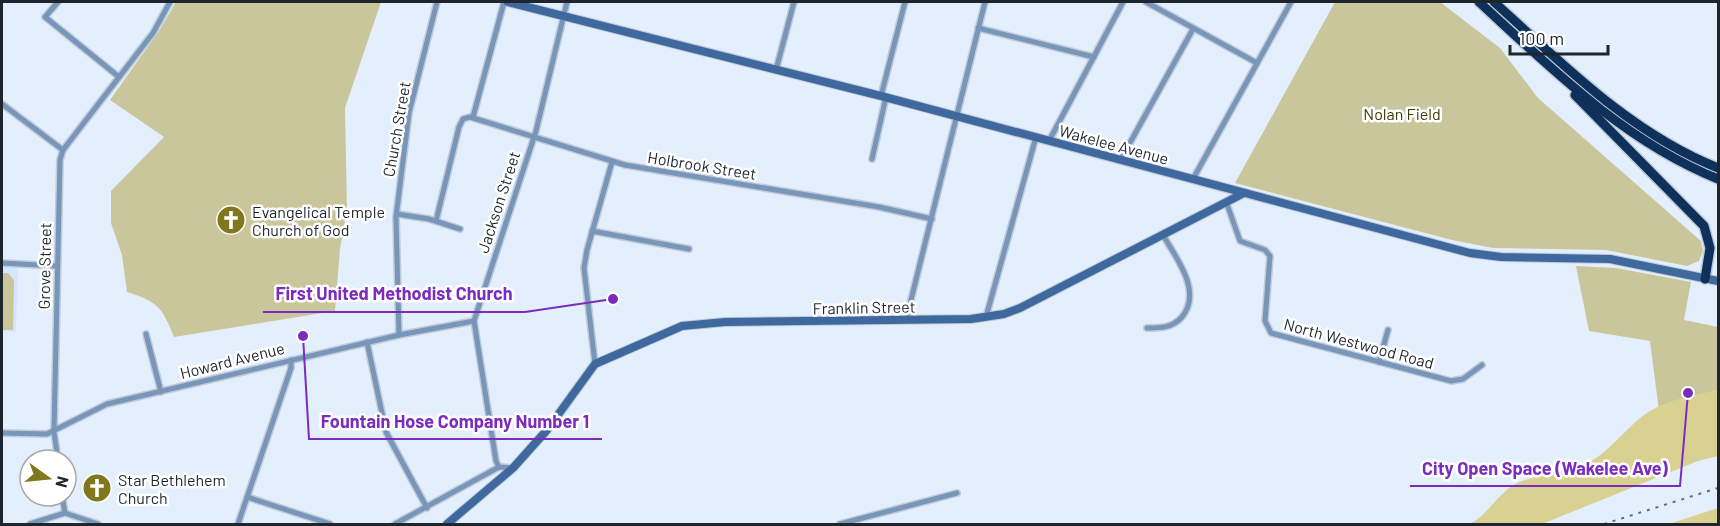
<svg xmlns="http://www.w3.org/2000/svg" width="1720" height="526" viewBox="0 0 1720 526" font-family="Barlow,sans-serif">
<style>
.built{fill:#d4e7fe}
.green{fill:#cac69c}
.water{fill:#d8d192}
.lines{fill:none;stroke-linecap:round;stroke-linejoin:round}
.minor-casing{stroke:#c0cbd8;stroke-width:8}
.secondary-casing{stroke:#c0cbd8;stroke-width:10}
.motorway-casing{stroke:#c0cbd8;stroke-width:12}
.minor{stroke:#7895ba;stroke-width:5}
.secondary{stroke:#3f699e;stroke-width:8}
.motorway{stroke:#0d315b;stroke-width:9}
.rail{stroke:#636c76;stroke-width:2;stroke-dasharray:3 6;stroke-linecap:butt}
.labels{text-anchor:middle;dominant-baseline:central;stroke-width:5;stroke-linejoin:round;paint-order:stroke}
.park-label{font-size:16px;fill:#423c0a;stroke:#fff}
.street-label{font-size:16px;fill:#1e252d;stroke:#fff}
.poi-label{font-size:16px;fill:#1e252d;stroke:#fff;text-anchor:start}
.leader{fill:none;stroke:#7b2cbf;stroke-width:2}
.callout-dot{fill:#7b2cbf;stroke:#fff;stroke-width:2}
.callout-label{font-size:18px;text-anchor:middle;font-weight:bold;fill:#7b2cbf;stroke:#fff;stroke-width:5;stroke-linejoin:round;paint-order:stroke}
</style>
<rect width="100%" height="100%" fill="#e4effd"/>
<path class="built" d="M2 267 18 268 16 332 2 331V359Z"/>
<g class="green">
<path d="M176 2H381L345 108 347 209 340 249 335 311 174 337C162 307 158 302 127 292L122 255 111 223V191L164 137 110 100 159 31Z"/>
<path d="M1335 2H1440L1500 48 1538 98 1701 241 1703 251 1699 261 1687 266 1606 250 1493 248 1452 240 1235 183Z"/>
<path d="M1576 266 1616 268 1691 282 1684 320 1718 327V445L1664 450 1650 341 1589 331Z"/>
<path d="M2 273H8L14 280 13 330H2V332Z"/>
</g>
<g class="water">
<path d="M1718 390V456L1698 461 1542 524H1468C1486 519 1497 493 1517 483 1537 474 1567 473 1584 465 1609 453 1623 431 1644 415 1665 400 1694 395 1718 390Z"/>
<path d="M1718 508V524H1669Z"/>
</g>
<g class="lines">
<g class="minor-casing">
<g id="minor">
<path d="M58 2 45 17 119 77"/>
<path d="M1146 2 1257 63"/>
<path d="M978 28 1094 57"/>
<path d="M776 70 794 2"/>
<path d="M881 96 905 2"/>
<path d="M2 104 63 150 60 160 54 432 58 460"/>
<path d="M473 117 504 2"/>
<path d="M1049 141 1123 2"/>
<path d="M63 150 153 33 170 2"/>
<path d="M872 159 886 97"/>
<path d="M1121 159 1193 29"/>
<path d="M1193 179 1291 2"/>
<path d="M1227 204 1240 241 1265 250 1270 256 1265 321 1271 333 1451 381 1463 379 1482 365"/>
<path d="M397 214 429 219 460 229"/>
<path d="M436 221 459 127 463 119 470 117 625 165 879 207 932 219"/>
<path d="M592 231 689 249"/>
<path d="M2 263 57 266"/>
<path d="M986 317 1036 137"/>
<path d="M906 320 985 2"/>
<path d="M1147 328C1161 328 1172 328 1182 317 1203 291 1176 258 1163 235"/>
<path d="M146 334 161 392"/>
<path d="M399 335 396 217 409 113 437 2"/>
<path d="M367 342 386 432 427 508"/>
<path d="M1379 362 1388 330"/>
<path d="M595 364 584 268 587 250 612 162"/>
<path d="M2 433 47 434 107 404 399 335 474 321"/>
<path d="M513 468 499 467 496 461 474 321 536 131 567 2"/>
<path d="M62 496 65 513"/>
<path d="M247 497 330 524"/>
<path d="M30 524 65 513 98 524"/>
<path d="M238 524 291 368V360"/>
<path d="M395 524 499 467"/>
<path d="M840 524 957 493"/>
</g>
</g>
<g class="secondary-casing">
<g id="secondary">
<path d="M508 2 881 96 1470 253 1501 257 1610 259 1718 281"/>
<path d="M447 524 513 468 547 430 595 364 682 326 725 322 971 319 1004 314 1020 308 1244 193"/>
</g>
</g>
<g class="motorway-casing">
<g id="motorway">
<path d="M1479 2C1552 69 1624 141 1718 179"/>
<path d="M1494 2C1563 64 1630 133 1718 168"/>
<path d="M1575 95 1704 226 1710 248 1705 279"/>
</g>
</g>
<use href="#minor" class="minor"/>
<use href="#secondary" class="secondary"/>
<use href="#motorway" class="motorway"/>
<path class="rail" d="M1604 524 1718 488"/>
</g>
<defs>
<g id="church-disc" transform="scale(1.5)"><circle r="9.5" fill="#81771c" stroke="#fff"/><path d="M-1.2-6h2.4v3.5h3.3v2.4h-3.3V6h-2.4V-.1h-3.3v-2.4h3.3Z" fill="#fff"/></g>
</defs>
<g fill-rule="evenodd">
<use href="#church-disc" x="231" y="220"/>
<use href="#church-disc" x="97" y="488"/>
</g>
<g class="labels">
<g class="park-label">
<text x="1402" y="113">Nolan Field</text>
</g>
<g class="street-label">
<text transform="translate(396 129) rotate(-80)">Church Street</text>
<text transform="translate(1114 144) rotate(15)">Wakelee Avenue</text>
<text transform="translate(702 165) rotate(9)">Holbrook Street</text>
<text transform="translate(498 202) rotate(-72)">Jackson Street</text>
<text transform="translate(44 266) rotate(-89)">Grove Street</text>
<text transform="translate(864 307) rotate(-1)">Franklin Street</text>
<text transform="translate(1359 343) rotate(15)">North Westwood Road</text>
<text transform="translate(232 360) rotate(-14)">Howard Avenue</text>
</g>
<g class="poi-label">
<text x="252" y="211">Evangelical Temple<tspan x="252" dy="18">Church of God</tspan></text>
<text x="118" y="479">Star Bethlehem<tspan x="118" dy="18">Church</tspan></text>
</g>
</g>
<path class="leader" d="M613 299L525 312H263M303 336L309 439H602M1688 393L1680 486H1410"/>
<g class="callout-dot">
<circle cx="613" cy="299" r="6"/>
<circle cx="303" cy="336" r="6"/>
<circle cx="1688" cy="393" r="6"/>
</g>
<g class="callout-label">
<text x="394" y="300">First United Methodist Church</text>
<text x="455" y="428">Fountain Hose Company Number 1</text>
<text x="1545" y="475">City Open Space (Wakelee Ave)</text>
</g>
<rect width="1720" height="526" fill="none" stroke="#1e252d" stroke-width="6"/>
<g transform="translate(48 478) rotate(105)"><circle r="28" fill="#ffffff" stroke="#a5a8ab" stroke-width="1.5"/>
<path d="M0-4.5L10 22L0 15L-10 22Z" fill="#81771c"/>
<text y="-9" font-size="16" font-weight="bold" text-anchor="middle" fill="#1e252d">N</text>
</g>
<path d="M1510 45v9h98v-9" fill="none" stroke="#1e252d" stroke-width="3"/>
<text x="1519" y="45" font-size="18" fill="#1e252d" stroke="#ffffff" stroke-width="4.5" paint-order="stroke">100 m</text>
</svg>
